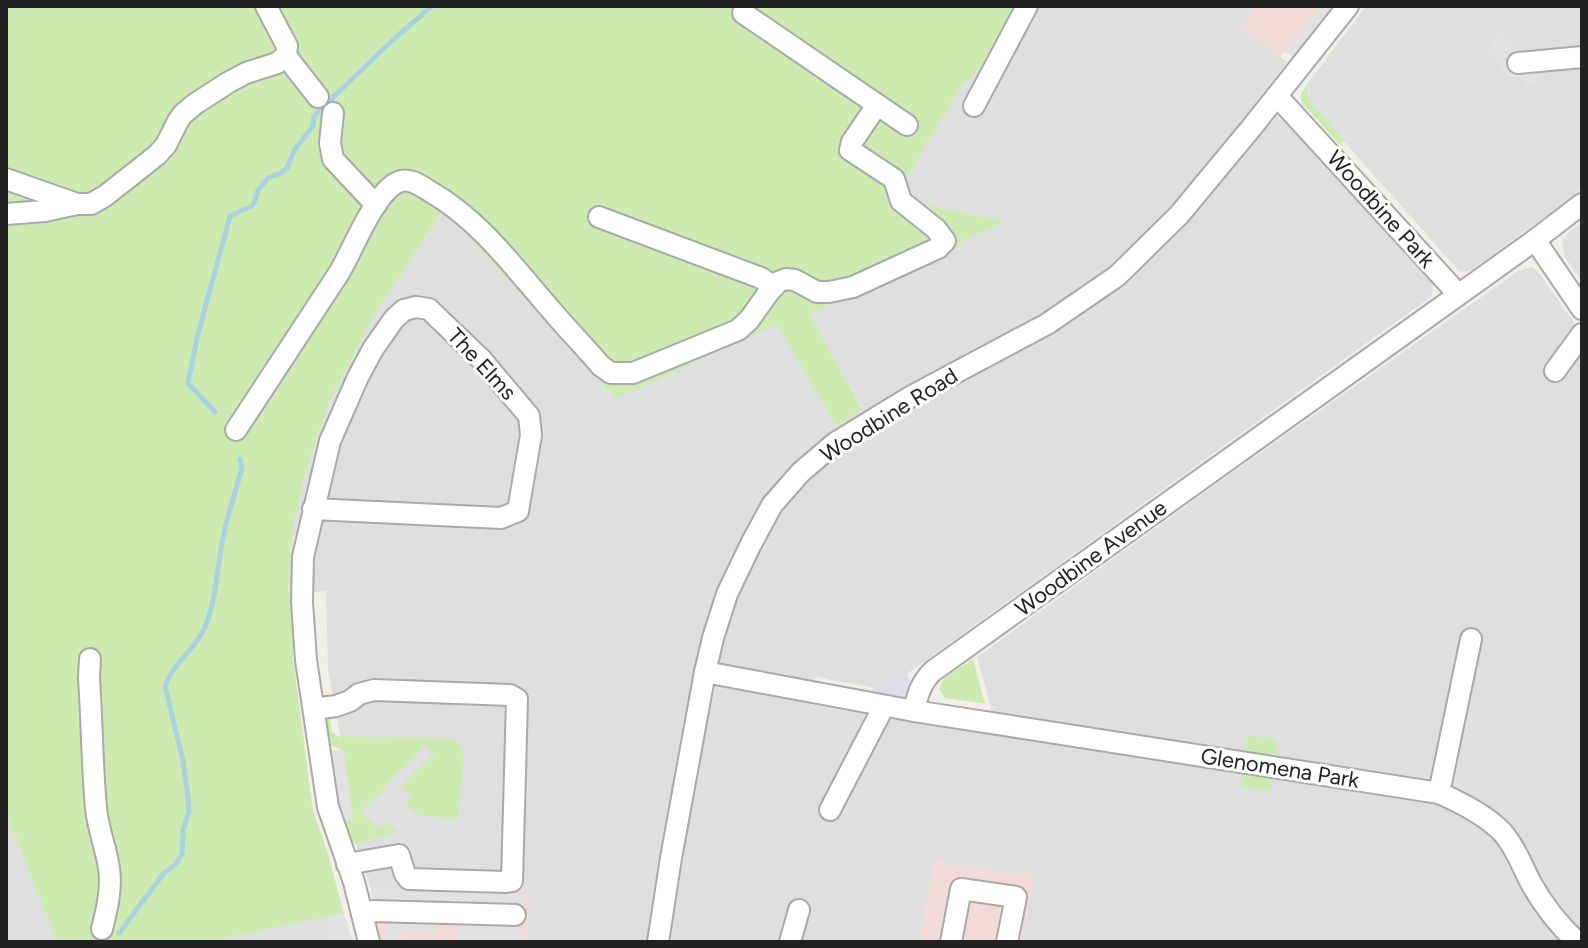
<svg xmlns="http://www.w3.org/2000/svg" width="1588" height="948" viewBox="0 0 1588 948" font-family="Figtree,sans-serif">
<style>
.residential{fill:#e0dfdf}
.commercial{fill:#f2dad9}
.grass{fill:#cdebb0}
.parking{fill:#e2e2e2}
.plaza{fill:#dddde8}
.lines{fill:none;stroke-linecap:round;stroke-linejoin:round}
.stream{stroke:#aad3df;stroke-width:5}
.minor-casing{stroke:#a9a9a9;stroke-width:24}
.minor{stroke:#fff;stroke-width:20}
.labels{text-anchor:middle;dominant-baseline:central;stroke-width:6;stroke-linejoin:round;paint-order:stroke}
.street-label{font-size:22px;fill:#222;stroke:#fff}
</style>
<rect width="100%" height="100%" fill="#f2efe9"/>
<g class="residential">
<path d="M1015 6H1260L1242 26 1287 62 1257 100 1289 127 1321 159 1420 268 1433 282 1432 296 904 676 881 689 816 677 809 704 866 715 985 734 991 707 977 657 1236 470 1518 271 1532 267 1540 274 1582 334V942H1021L1034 877 935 861 920 942H527L528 895 371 889 357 848 343 750 328 670 326 591 288 595 291 538 305 476 330 401 377 311 445 208 778 325 837 426 862 408 810 314 1004 221 910 202 901 188 960 88 978 71Z"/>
<path d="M1366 6H1582V187L1574 196 1471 270 1464 272 1459 271 1309 102 1308 83Z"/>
<path d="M1582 222V282L1565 257 1562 241 1565 236Z"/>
<path d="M6 813 57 942H6Z"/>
<path d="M326 917 331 942H210L295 923Z"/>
</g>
<g class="commercial">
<path d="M1260 6H1320L1280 57 1241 26 1256 7 1258 9Z"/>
<path d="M935 861 1035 877 1021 942H920Z"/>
<path d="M371 889 529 895 527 942H376Z"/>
</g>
<g class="grass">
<path d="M6 6H1015L978 71 960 88 901 188 910 202 1005 221 810 314 862 409 837 426 777 325 616 398 444 209 377 311 330 401 305 475 291 538 288 594H293V657L313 810 328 854 344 914 295 923 210 942H57L6 813Z"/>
<path d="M1308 83V95L1309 102 1345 140 1340 145 1302 103 1300 96Z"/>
<path d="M973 659 985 704 945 698 939 689 944 678Z"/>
<path d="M329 712 332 732 340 738V736L456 739 464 752 458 819 418 815 405 804 412 796 401 786 434 753 426 745 383 787 384 790 360 811 379 829 387 822 398 832 357 844 347 843 338 822 353 820 343 750 324 743 322 721Z"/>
<path d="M1248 735 1278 740 1276 756 1245 752Z"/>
<path d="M1243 770 1273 774 1271 791 1240 786Z"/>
</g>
<g class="parking">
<path d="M1320 6H1335L1295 59 1284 51Z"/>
<path d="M1503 35 1515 47 1535 53 1545 78 1525 86 1520 76 1514 81 1497 64 1499 61 1487 50Z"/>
<path d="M343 750 353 820 338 822 327 752Z"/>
<path d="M371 889 523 895 522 942H458L459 916H436V931L401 930 400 942H386L387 920 375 919Z"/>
<path d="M344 914 353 942H331L326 917Z"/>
</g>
<path class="plaza" d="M907 674 912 684 908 696 904 699 872 693 873 688 881 689Z"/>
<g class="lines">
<g class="stream">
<path d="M215 412 188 383 198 334 230 216 252 206 255 201 258 190 268 178 281 173 287 168 295 149 313 126 314 116 325 105 395 38 432 6"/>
<path d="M119 933 164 873 175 865 182 854 183 830 189 812 188 797 183 761 165 686C174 662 197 648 206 625 217 596 217 564 224 534 228 512 236 490 242 468L240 459"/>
</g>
<g class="minor-casing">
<g id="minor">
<path d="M743 13 907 125"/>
<path d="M286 56 318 97"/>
<path d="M1518 63 1582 57"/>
<path d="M1277 96 1458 294"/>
<path d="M974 106 1027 6"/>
<path d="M333 113 330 143 333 159 376 205"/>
<path d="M6 179 77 204"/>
<path d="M6 214 45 211 77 204H91L105 196 157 155 166 145 178 121 183 114 195 104 229 82 246 73 277 63 286 56 287 46 266 6"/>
<path d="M599 217 761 278 774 287"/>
<path d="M1535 240 1582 309"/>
<path d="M1555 371 1582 334"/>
<path d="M236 430 339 273C353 250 374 193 398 182 410 177 421 186 431 192 481 221 515 269 552 311 568 330 585 347 601 366L611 373H633L738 330 749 320 769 292 778 282 786 279 795 280 817 292H829L853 287 938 248 945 241 936 229 901 201 894 179 850 150 852 142 877 105"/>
<path d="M313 509 501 518 518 511 531 435 529 416 481 359 436 316 429 309 416 307 404 310 394 319 373 349 358 377 330 441 303 557 302 602 306 660 328 807 354 882 369 942"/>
<path d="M90 659 89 678C92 721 92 765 96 808 98 829 106 848 109 868 112 889 107 909 102 929"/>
<path d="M705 672 914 711 1439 793C1462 803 1486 815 1503 833 1516 848 1522 866 1531 883 1543 905 1559 925 1577 942"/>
<path d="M314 709 336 706 350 701 359 694 374 690 510 695 517 699 512 881 505 882 409 879 405 874 399 855 347 864"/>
<path d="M914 711C917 696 921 682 933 671L1535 240 1582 204"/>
<path d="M1439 793 1471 639"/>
<path d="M830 810 884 706"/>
<path d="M362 914 373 911 515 915"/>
<path d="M658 942 671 858 705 672 713 638 727 594 751 544 772 505 801 472 835 443 910 397 1047 324 1117 276 1179 215 1252 127 1348 6"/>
<path d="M790 942 799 910"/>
<path d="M951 942 961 889 1016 897 1007 942"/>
</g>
</g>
<use href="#minor" class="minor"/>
</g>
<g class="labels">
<g class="street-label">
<text transform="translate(1381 209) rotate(48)">Woodbine Park</text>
<text transform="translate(482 364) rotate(47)">The Elms</text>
<text transform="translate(889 415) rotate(-32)">Woodbine Road</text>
<text transform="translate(1091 558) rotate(-36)">Woodbine Avenue</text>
<text transform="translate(1280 768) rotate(9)">Glenomena Park</text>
</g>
</g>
<rect width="1588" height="948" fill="none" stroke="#222222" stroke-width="16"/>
</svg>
